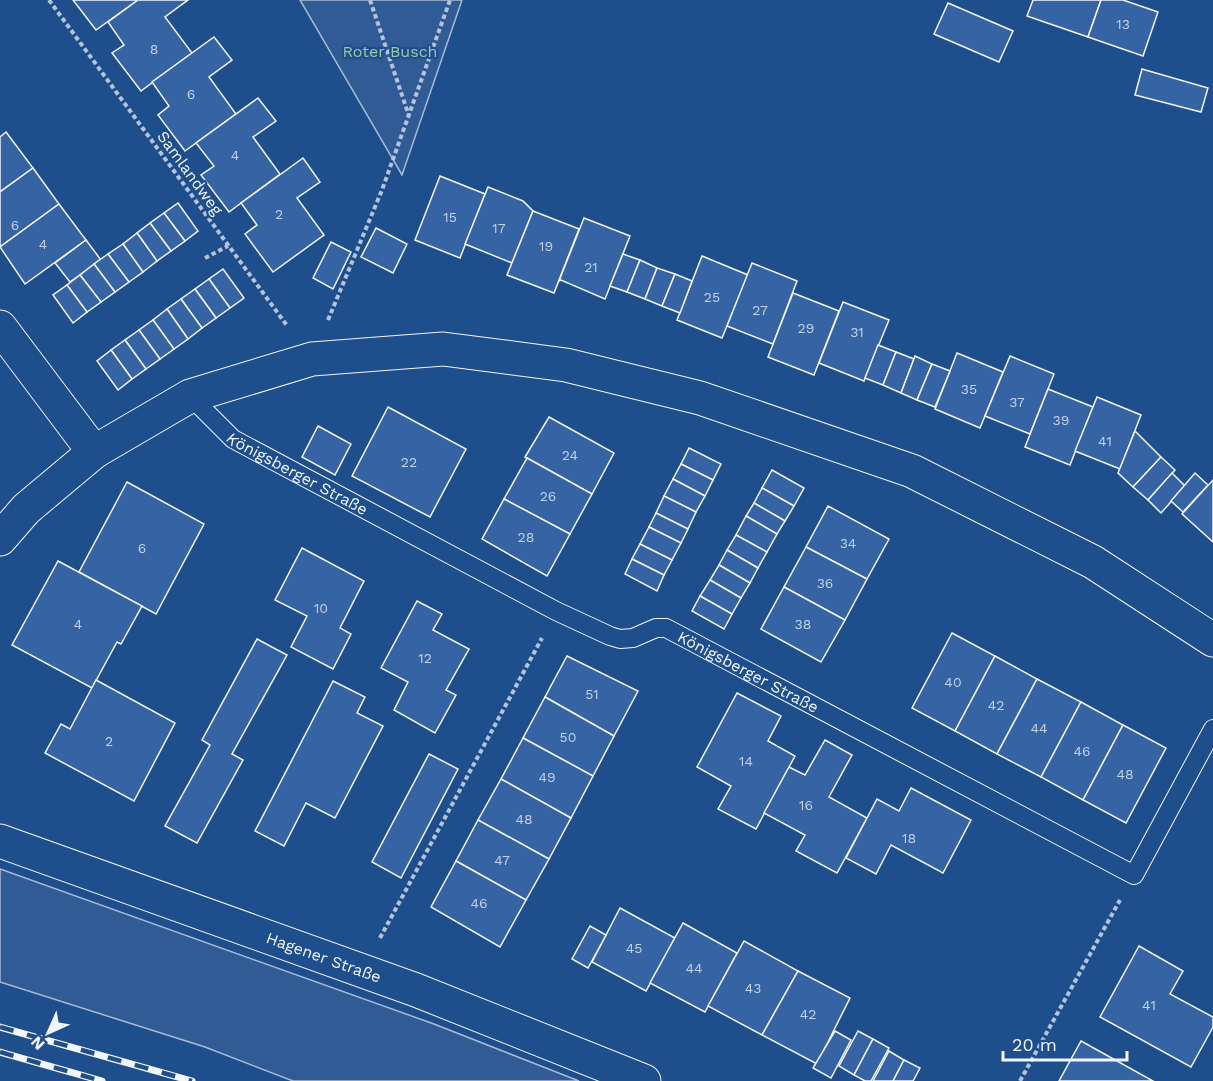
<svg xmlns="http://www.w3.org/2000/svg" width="1213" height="1081" viewBox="0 0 1213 1081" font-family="'Work Sans',sans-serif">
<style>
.built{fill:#305b95;stroke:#a8bbd7;stroke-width:1.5}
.building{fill:#3563a3;stroke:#f2f6ff;stroke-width:1.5}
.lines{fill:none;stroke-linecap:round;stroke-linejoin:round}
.lane-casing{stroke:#f2f6ff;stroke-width:20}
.street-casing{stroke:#f2f6ff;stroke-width:35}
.path{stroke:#b3c4dc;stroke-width:4;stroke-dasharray:4.5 3;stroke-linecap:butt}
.lane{stroke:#1f4e8c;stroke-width:18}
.street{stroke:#1f4e8c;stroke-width:33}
.rail-casing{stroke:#f2f6ff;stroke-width:7}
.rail{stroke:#1f4e8c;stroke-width:4.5;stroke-dasharray:14;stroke-linecap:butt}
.labels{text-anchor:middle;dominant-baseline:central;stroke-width:4.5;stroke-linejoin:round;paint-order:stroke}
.number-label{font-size:14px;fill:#c3d1e8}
.park-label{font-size:16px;fill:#97c8a6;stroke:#1f4e8c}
.street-label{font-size:16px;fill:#f2f6ff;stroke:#1f4e8c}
</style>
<rect width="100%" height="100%" fill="#1f4e8c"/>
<g class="built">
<path d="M300 0H462L402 175Z"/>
<path d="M0 869 434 1024 579 1081H293L205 1047 0 982Z"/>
</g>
<g class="building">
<path d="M73 0H138L96 30Z"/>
<path d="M138 0H188L165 17 192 53 141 91 112 53 124 45 108 22Z"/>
<path d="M1033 0H1101L1088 37 1027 16Z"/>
<path d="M1101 0H1123L1158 12 1143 56 1088 37Z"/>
<path d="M948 3 1013 31 999 62 934 34Z"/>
<path d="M214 37 232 60 209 77 236 114 185 151 158 115 169 106 152 82Z"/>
<path d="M1142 69 1208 88 1201 112 1135 95Z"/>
<path d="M258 98 276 121 253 137 280 174 229 212 201 175 214 166 196 143Z"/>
<path d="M6 132 33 168 0 192V137Z"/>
<path d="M303 158 320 182 297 198 324 235 273 272 245 234 257 225 241 203Z"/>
<path d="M33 168 59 204 0 247V192Z"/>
<path d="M440 176 485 194 460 258 415 240Z"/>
<path d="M488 187 523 201 533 211 512 263 465 244Z"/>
<path d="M178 203 198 231 185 241 164 213Z"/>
<path d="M59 204 86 240 25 284 0 247Z"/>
<path d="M533 211 579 229 554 293 507 275Z"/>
<path d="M164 213 185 241 171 251 150 223Z"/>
<path d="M584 218 630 236 605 299 561 280 559 281Z"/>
<path d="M150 223 171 251 157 261 137 233Z"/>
<path d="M376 228 407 244 393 273 361 257Z"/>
<path d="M137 233 157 261 143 272 123 244Z"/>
<path d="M86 240 101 260 70 282 55 263Z"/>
<path d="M331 242 351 252 333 289 313 278Z"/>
<path d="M123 244 143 272 129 282 108 254Z"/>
<path d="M108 254 129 282 115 292 94 264Z"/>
<path d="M623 254 640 260 627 292 610 286Z"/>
<path d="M702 256 748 275 722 338 677 320Z"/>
<path d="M640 260 657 268 645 299 627 292Z"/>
<path d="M752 263 797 281 773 344 727 326Z"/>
<path d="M94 264 115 292 101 302 80 275Z"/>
<path d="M657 268 675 274 662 306 645 299Z"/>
<path d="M223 269 244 298 230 308 209 279Z"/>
<path d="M675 274 692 281 680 313 662 306Z"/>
<path d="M80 275 101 302 87 312 67 285Z"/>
<path d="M209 279 230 308 216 318 195 289Z"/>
<path d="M67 285 87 312 73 323 53 295Z"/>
<path d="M195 289 216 318 202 328 181 299Z"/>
<path d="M793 293 839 311 814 375 768 357Z"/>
<path d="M181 299 202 328 188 339 167 309Z"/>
<path d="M843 302 889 320 864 381 819 363Z"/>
<path d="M167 309 188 339 174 349 153 320Z"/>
<path d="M153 320 174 349 160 359 139 330Z"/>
<path d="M139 330 160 359 146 369 125 340Z"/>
<path d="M125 340 146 369 132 379 111 350Z"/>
<path d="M878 345 896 352 883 385 865 378Z"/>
<path d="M111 350 132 379 118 390 97 361Z"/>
<path d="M896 352 914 359 901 393 883 385Z"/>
<path d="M957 353 1003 372 980 428 935 409Z"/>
<path d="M915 356 932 364 917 400 901 393Z"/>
<path d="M1010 356 1054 374 1030 434 985 416Z"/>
<path d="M932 364 950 371 935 407 917 400Z"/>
<path d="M1048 389 1093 407 1070 465 1025 447Z"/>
<path d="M1097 397 1141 415 1120 469 1075 451Z"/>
<path d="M388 407 466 449 430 517 352 476Z"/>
<path d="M549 417 614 453 592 494 525 457Z"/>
<path d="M318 426 351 444 335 475 302 457Z"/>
<path d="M1135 431 1161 457 1133 487 1118 473Z"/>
<path d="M689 448 721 464 713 480 681 464Z"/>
<path d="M1161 457 1175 470 1148 500 1133 487Z"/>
<path d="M527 458 592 494 570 534 504 499Z"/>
<path d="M681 464 713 480 705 496 673 479Z"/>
<path d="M772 470 804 488 794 506 762 488Z"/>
<path d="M1172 473 1185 486 1161 513 1148 500Z"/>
<path d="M1195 473 1208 485 1183 512 1171 501Z"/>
<path d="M673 479 705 496 696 512 664 496Z"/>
<path d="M1213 480V542L1182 514Z"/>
<path d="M127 482 204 524 156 614 79 572Z"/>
<path d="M762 488 794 506 785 521 754 503Z"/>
<path d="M664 496 696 512 688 529 656 513Z"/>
<path d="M504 499 570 534 547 576 482 539Z"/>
<path d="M754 503 785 521 777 534 746 516Z"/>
<path d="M828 506 889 539 867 579 806 547Z"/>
<path d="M656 513 688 529 681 543 649 527Z"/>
<path d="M746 516 777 534 767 552 736 535Z"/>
<path d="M649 527 681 543 672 560 640 544Z"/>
<path d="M736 535 767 552 758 568 727 550Z"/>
<path d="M640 544 672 560 664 575 632 559Z"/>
<path d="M806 547 867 579 845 620 784 587Z"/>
<path d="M302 548 364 581 340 628 351 634 333 669 291 647 307 616 275 600Z"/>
<path d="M727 550 758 568 750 583 719 565Z"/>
<path d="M632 559 664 575 657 591 625 574Z"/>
<path d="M58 561 142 606 121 644 117 642 92 688 12 645Z"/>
<path d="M719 565 750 583 741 598 710 580Z"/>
<path d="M710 580 741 598 732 614 700 596Z"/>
<path d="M784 587 845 620 821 662 761 629Z"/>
<path d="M700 596 732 614 724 629 692 611Z"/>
<path d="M417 601 442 614 433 630 469 649 446 690 456 695 435 733 394 710 408 682 381 668Z"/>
<path d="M952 633 995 656 955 731 912 708Z"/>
<path d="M257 639 287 655 232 754 243 760 197 843 165 826 210 745 202 740Z"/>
<path d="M567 656 638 691 614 736 545 697Z"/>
<path d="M995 656 1037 679 997 754 955 731Z"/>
<path d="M1037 679 1081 702 1041 777 997 754Z"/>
<path d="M96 680 175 723 134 801 45 753 61 724 70 729Z"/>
<path d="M333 681 365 697 357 713 383 726 335 818 306 803 284 846 255 831Z"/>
<path d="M737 693 781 716 768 741 795 756 756 829 718 809 731 786 697 767Z"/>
<path d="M545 697 614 736 593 776 523 738Z"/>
<path d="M1081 702 1123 725 1083 800 1041 777Z"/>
<path d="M1123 725 1166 748 1126 823 1083 800Z"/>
<path d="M523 738 593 776 571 818 501 779Z"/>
<path d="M825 740 852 755 829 797 867 818 837 873 796 851 805 835 764 813 789 767 805 775Z"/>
<path d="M429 754 458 769 401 878 372 862Z"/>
<path d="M501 779 571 818 549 859 478 820Z"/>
<path d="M911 788 971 820 943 873 891 845 876 874 846 858 877 799 899 811Z"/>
<path d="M478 820 549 859 526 900 456 861Z"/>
<path d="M456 861 526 900 500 947 431 907Z"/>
<path d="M620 908 675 938 646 991 592 962Z"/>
<path d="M683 923 737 953 705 1012 650 983Z"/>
<path d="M590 926 606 935 588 968 572 959Z"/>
<path d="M744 941 798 971 762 1035 708 1006Z"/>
<path d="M1139 946 1183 971 1170 994 1213 1017V1027L1191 1067 1100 1017Z"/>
<path d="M798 971 850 998 817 1064 762 1035Z"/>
<path d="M835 1031 851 1040 831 1078 813 1068Z"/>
<path d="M858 1031 873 1039 854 1075 839 1066Z"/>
<path d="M873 1039 889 1048 871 1081H865L854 1075Z"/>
<path d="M1081 1041 1153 1081H1059Z"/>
<path d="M889 1051 904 1060 893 1081H873Z"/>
<path d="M904 1060 920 1068 913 1081H893Z"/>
</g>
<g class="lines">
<g class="lane-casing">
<g id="lane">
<path id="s1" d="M190 396 233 439 556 611 610 636 620 639 633 638 656 628H666L1134 875 1213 729"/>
</g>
</g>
<g class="street-casing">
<g id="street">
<path d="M0 327 94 452"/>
<path d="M0 539 26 509 94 452 190 396 312 359 443 349 566 365 700 398 912 471 1093 562 1213 640"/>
<path id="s2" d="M0 841 416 990 644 1081"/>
</g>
</g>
<g class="path">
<path d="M49 0 288 327"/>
<path d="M370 0 409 116"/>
<path d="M205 258 228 246"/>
<path d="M328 320 382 190 450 0"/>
<path d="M380 938 542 638"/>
<path d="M1020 1081 1120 900"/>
</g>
<use href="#lane" class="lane"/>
<use href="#street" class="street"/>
<g class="rail-casing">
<g id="rail">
<path d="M0 1027 192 1081"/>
<path d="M0 1052 102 1081"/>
</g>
</g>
<use href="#rail" class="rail"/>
</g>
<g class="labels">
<g class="number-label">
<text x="1123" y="24">13</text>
<text x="154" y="49">8</text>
<text x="191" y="94">6</text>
<text x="235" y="155">4</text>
<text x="279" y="214">2</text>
<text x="450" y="217">15</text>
<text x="15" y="225">6</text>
<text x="499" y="228">17</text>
<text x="43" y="244">4</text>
<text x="546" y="246">19</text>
<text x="591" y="267">21</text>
<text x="712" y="297">25</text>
<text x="760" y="310">27</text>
<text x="806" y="328">29</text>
<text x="857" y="332">31</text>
<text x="969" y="389">35</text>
<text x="1017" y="402">37</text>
<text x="1061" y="420">39</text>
<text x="1105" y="441">41</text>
<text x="570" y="455">24</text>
<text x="409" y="462">22</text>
<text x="548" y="496">26</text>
<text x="526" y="537">28</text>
<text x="848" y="543">34</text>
<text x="142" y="548">6</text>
<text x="825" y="583">36</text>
<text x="321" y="608">10</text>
<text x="78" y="624">4</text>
<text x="803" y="624">38</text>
<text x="425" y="658">12</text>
<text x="953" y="682">40</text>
<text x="592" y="694">51</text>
<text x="996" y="705">42</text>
<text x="1039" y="728">44</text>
<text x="568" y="737">50</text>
<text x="109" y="741">2</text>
<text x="1082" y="751">46</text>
<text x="746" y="761">14</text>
<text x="1125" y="774">48</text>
<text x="547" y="777">49</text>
<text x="806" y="805">16</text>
<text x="524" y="819">48</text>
<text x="909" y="838">18</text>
<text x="502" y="860">47</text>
<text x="479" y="903">46</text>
<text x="634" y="948">45</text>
<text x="694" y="968">44</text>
<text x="753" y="988">43</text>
<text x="1149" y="1005">41</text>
<text x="808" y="1014">42</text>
</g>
<g class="park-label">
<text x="390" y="51">Roter Busch</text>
</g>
<g class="street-label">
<text transform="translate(190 173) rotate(54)">Samlandweg</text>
<text stroke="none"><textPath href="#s1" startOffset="134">Königsberger Straße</textPath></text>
<text stroke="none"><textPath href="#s1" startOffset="638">Königsberger Straße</textPath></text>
<text stroke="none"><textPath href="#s2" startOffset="344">Hagener Straße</textPath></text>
</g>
</g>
<g transform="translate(48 1033) rotate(225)" stroke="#1f4e8c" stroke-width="4.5" paint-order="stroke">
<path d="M0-4.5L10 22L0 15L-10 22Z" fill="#f2f6ff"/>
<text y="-9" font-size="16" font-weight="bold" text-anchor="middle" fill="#f2f6ff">N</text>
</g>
<path d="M1003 1051v9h124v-9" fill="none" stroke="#f2f6ff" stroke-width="3"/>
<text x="1012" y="1051" font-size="18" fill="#f2f6ff" stroke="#1f4e8c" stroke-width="4.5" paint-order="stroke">20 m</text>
</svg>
